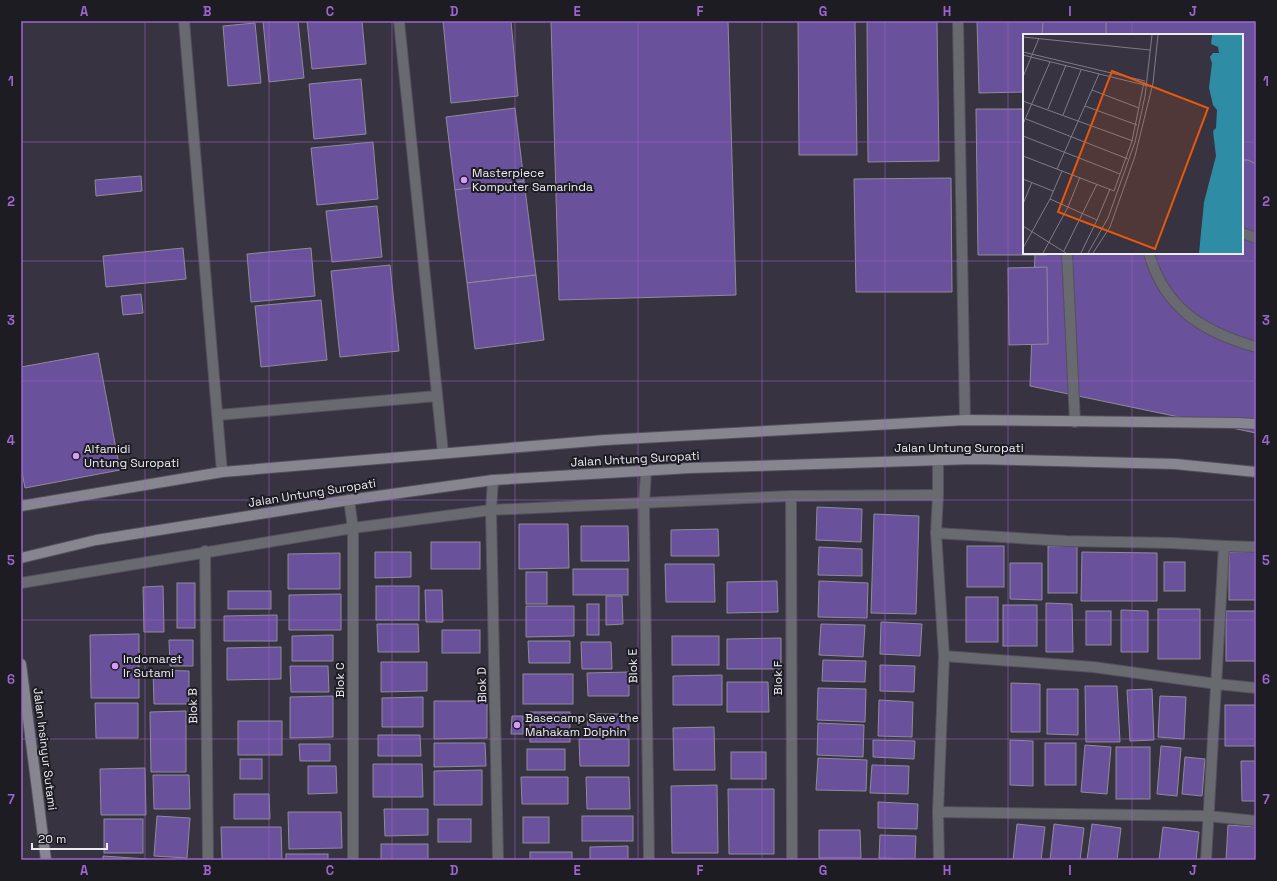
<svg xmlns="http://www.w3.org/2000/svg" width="1277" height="881" viewBox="0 0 1277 881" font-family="'Space Grotesk',sans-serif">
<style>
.building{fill:#6a519b;stroke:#8f8b9b}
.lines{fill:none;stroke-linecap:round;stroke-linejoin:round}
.lane-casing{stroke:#54505d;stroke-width:12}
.street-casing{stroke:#54505d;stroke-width:12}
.secondary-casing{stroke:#54505d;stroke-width:12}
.lane{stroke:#696970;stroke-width:10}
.street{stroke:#696970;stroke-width:10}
.secondary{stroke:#868590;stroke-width:10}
.grid{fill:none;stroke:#9d65cf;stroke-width:1;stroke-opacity:0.55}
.poi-dot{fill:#d49cfb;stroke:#1d1c22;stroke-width:1.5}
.labels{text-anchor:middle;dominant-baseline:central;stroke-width:4;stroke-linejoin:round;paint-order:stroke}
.poi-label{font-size:12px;fill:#eceaf3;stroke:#1d1c22;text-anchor:start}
.street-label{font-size:12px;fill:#eceaf3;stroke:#1d1c22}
.inset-road{fill:none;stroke:#7f7c88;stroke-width:1}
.view{fill:#e8590c;fill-opacity:0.15;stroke:#e8590c;stroke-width:2}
.inset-edge{fill:none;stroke:#eceaf3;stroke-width:2}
.neatline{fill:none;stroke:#9d65cf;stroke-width:1.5}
.grid-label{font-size:13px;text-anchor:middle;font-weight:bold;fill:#9d65cf}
</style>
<rect width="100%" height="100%" fill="#373340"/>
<g class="building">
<path d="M263 21H298L304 78 269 82Z"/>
<path d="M307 21H362L366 64 312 69Z"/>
<path d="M443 21H511L518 96 451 103Z"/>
<path d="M551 21H728L736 295 559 300Z"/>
<path d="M798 21H855L857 155H799Z"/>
<path d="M867 21H937L939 161 868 162Z"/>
<path d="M977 21H1049V35H1024V92L979 93Z"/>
<path d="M1043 21H1256V433L1030 386 1035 253H1242V35H1042Z"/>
<path d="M1106 21H1256V164L1248 160H1242V35H1106Z"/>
<path d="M255 23 261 83 228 86 223 26Z"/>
<path d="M361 79 366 134 314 139 309 84Z"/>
<path d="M515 108 524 181 455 190 446 117Z"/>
<path d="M976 109H1024V253H1047V255H978Z"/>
<path d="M373 142 378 199 317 205 311 148Z"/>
<path d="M141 176 142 191 96 196 95 180Z"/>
<path d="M951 178 952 292H856L854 179Z"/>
<path d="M524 181 536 275 467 283 455 190Z"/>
<path d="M377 206 382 257 332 262 326 211Z"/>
<path d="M183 248 186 279 106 287 103 256Z"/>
<path d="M311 248 315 296 251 302 247 254Z"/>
<path d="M390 265 399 351 340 357 331 271Z"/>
<path d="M1047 267 1048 344 1009 345 1008 268Z"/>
<path d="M536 275 544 340 475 349 467 283Z"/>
<path d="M141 294 143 313 123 315 121 296Z"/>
<path d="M321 300 327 360 261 367 255 306Z"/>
<path d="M98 353 120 470 25 488 21 467V367Z"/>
<path d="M817 507 862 509 861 542 816 540Z"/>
<path d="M874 514 919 516 916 614 871 613Z"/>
<path d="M519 524H568L569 568 519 569Z"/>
<path d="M581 526H628L629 561H581Z"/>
<path d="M718 529 719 556H671V530Z"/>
<rect x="431" y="542" width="49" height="27"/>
<rect x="967" y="546" width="37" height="41"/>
<rect x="1048" y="546" width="29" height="47"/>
<path d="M819 547 862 549V576L818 575Z"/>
<path d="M375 552H411V577L375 578Z"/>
<path d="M1082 552 1157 553V601H1081Z"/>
<rect x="1229" y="552" width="27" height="48"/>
<path d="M340 553V589H288V554Z"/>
<rect x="1164" y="562" width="21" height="29"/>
<path d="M1010 563H1042V600L1010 599Z"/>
<path d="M665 564H714L715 602H666Z"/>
<rect x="573" y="569" width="55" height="26"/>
<rect x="526" y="572" width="21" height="32"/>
<path d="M777 581 778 612 727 613V582Z"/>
<path d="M819 581 868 583 867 618 818 617Z"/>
<rect x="177" y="583" width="18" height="45"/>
<path d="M163 586 164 632H144L143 587Z"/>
<rect x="376" y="586" width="43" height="34"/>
<path d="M425 590H442L443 622H426Z"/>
<rect x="228" y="591" width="43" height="18"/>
<path d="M341 594V630H289V595Z"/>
<path d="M606 596H622L623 624 606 625Z"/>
<rect x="966" y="597" width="32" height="45"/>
<path d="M1046 603 1072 604 1073 652H1046Z"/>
<rect x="587" y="604" width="12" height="31"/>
<rect x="1003" y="605" width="34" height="41"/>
<path d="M526 606H574V636L526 637Z"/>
<rect x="1158" y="609" width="42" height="50"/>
<path d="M1121 610 1148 611V652H1121Z"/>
<rect x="1086" y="611" width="25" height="34"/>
<rect x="1226" y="611" width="30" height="50"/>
<path d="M277 615V641H224V616Z"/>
<path d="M881 622 922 624 920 656 880 654Z"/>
<path d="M377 624H418L419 652H378Z"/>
<path d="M821 624 865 625 863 657 819 655Z"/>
<rect x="442" y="630" width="38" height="23"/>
<path d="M139 634V698H91L90 635Z"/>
<path d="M333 635V661H292V636Z"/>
<rect x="672" y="636" width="47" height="29"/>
<path d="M781 638V669H727V639Z"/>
<path d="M169 640H193V666H170Z"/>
<path d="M528 641H570V663H529Z"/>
<path d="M581 642H611L612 669H582Z"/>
<path d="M281 647V679L227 680V648Z"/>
<path d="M823 660 866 661 865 682 822 681Z"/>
<path d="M381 662H427V691L381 692Z"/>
<path d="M880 665 915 666 914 692 880 691Z"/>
<path d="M290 666H328L329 692H291Z"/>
<path d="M153 670 189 671V704H154Z"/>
<path d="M629 672V696H588L587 673Z"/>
<rect x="523" y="674" width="50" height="30"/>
<path d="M722 675V705H673V676Z"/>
<path d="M727 682H768L769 712H727Z"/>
<path d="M1011 683 1040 684V732H1011Z"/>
<path d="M1085 686H1117L1120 742H1086Z"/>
<path d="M818 688 866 689 865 722 817 720Z"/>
<path d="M1047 689H1078V735L1047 734Z"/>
<path d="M1152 689 1154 740 1130 741 1127 690Z"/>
<path d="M333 696V737L290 738V697Z"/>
<path d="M1160 696 1186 697 1184 739 1158 737Z"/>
<path d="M423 697V727H382V698Z"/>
<path d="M879 700 913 702 912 737 878 736Z"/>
<path d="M434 701H487V738L434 739Z"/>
<path d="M95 703H138V738H96Z"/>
<rect x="1225" y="705" width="31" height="41"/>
<path d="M186 711V772H151L150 712Z"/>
<rect x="530" y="712" width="40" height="30"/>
<path d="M587 714H629V730H588Z"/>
<path d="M512 716H523V734H511Z"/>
<rect x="238" y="721" width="44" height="34"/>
<path d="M818 723 864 725 863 757 817 755Z"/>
<path d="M714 727 715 770H674L673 728Z"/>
<path d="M378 735H420L421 756H378Z"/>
<path d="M579 739H629V766H580Z"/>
<path d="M873 740 915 741 914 759 873 757Z"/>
<path d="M1010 740 1033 741V786L1010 785Z"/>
<path d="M434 743H485L486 766 434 767Z"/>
<rect x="1045" y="743" width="31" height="42"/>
<path d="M299 744H330V761H300Z"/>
<path d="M1085 745 1111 747 1107 794 1081 792Z"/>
<path d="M1161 746 1181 748 1177 796 1157 794Z"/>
<rect x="1116" y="747" width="34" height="52"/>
<rect x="527" y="749" width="38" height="21"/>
<rect x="731" y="752" width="35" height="27"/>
<path d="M1185 757 1205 759 1202 796 1182 794Z"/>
<path d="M818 758 867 760 866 791 816 790Z"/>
<rect x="240" y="759" width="22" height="20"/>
<path d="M1241 761H1256V801H1242Z"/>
<path d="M373 764H422L423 797H373Z"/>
<path d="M872 765 909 766 908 794 870 793Z"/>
<path d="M308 766H336L337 793 308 794Z"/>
<path d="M145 768 146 815H101L100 769Z"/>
<path d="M482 770V805H434V771Z"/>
<path d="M153 775H189L190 809H154Z"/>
<path d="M521 777H568V804H522Z"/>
<path d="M586 777H629L630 809H587Z"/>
<path d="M717 785 718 853H672L671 786Z"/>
<path d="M728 789H774V854H729Z"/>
<path d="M234 794H269L270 819H234Z"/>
<path d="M878 802 918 804 917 829 878 828Z"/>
<path d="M384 809H428V835L385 836Z"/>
<path d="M288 812H341L342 848 289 849Z"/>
<path d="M157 816 190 818 187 858 154 856Z"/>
<rect x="582" y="816" width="51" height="25"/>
<rect x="523" y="817" width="26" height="26"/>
<rect x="104" y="819" width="39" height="34"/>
<rect x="438" y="819" width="33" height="23"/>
<path d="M1017 824 1045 827 1041 860H1013Z"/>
<path d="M1054 824 1084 828 1080 860H1050Z"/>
<path d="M1092 824 1121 828 1117 860H1087Z"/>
<path d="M1228 825 1256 827V860H1226Z"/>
<path d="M221 827H281L282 860H222Z"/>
<path d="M1163 827 1199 832 1196 860H1159Z"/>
<path d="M819 830H860L861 858H819Z"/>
<path d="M880 835 916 836 915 859 879 858Z"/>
<rect x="381" y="844" width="47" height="16"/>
<path d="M628 846V860H590V847Z"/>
<rect x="530" y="852" width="42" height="8"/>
<rect x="286" y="854" width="42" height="6"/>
<path d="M103 856 147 859V860H103Z"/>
</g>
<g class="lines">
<g class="lane-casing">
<g id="lane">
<path d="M184 21 222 472"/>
<path d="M399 21 443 453"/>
<path d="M958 21 965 420"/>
<path d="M1242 233 1256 238"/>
<path d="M1067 253 1075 422"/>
<path d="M1149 253C1164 308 1203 332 1256 347"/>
<path d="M218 415 437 396"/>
</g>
</g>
<g class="street-casing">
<g id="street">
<path d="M646 471 644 504 649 860"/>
<path d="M493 480 491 510 498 860"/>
<path d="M938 495V459"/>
<path d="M791 496 792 860"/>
<path d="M349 500 353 528V860"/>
<path d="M936 533 1066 541 1172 543 1224 546"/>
<path d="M205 551 208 860"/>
<path d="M21 583 353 528 491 510 791 496 938 495 936 533 944 656 938 812 939 860"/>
<path d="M944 656 1093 667 1217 684 1256 688"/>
<path d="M938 812 1208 816 1256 821"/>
<path d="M1206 860 1224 546 1256 547"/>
</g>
</g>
<g class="secondary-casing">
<g id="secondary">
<path d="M21 506 222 472 605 440 965 420 1238 423 1256 424"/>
<path d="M21 558 96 540 349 500 493 480 690 468 973 459 1175 464 1256 472"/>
<path d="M21 664 46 860"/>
</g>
</g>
<use href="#lane" class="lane"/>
<use href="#street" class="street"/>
<use href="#secondary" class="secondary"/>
</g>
<path class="grid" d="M145 21V860M269 21V860M392 21V860M515 21V860M638 21V860M762 21V860M885 21V860M1008 21V860M1132 21V35M21 142H1024M1242 142H1256M1132 253V860M21 261H1256M21 381H1256M21 500H1256M21 620H1256M21 739H1256"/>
<g class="poi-dot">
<circle cx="464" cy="180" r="4"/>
<circle cx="76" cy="456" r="4"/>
<circle cx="115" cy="666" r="4"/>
<circle cx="517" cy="725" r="4"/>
</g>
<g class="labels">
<g class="poi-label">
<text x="472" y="173">Masterpiece<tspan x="472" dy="14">Komputer Samarinda</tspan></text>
<text x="84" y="449">Alfamidi<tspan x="84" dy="14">Untung Suropati</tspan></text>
<text x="123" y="659">Indomaret<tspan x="123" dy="14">Ir Sutami</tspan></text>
<text x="525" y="718">Basecamp Save the<tspan x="525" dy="14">Mahakam Dolphin</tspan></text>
</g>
<g class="street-label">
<text x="959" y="448">Jalan Untung Suropati</text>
<text transform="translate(635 459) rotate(-3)">Jalan Untung Suropati</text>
<text transform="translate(312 493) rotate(-9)">Jalan Untung Suropati</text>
<text transform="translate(633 666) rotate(-91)">Blok E</text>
<text transform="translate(778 678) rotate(-90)">Blok F</text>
<text transform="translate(340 680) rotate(-90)">Blok C</text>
<text transform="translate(482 685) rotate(-91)">Blok D</text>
<text transform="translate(193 706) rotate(-91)">Blok B</text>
<text transform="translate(45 749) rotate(83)">Jalan Insinyur Sutami</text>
</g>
</g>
<g transform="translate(1023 34)">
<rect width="220" height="220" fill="#373340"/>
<path d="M189 1H220V219H176L181 168 193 122 190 97 193 94 194 76 190 71 186 54 189 29 187 23 190 19H196L195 13 188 10Z" fill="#2e8ca4"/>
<path class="inset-road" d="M0 3 127 16M0 18 122 47M0 21 129 53M0 43 16 4M69 56 116 74M0 67 110 107M62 72 114 91M25 75 43 31M40 81 58 36M3 85 105 125M0 90 27 28M0 102 97 140M0 122 91 157 109 107 121 48M34 135 76 40M0 145 30 157M27 165 74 186 58 219M0 170 9 148M74 186 87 155M0 192 43 219M0 214 27 165 39 137M41 217 74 150M20 219 45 173 57 143M65 219 85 184 112 108 122 62 129 1M70 219 87 193 112 122 130 49 135 1"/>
<path class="view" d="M89 37 185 74 132 215 35 178Z"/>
<rect width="220" height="220" class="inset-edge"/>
</g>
<rect width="1277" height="881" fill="none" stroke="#1d1c22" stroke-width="44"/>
<path d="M32 843v6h75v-6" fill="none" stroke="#eceaf3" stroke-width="2"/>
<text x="38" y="843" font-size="12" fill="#eceaf3" stroke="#1d1c22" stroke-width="3" paint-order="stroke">20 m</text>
<rect x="22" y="22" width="1233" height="837" class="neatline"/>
<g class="grid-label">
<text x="84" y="16">A</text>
<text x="207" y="16">B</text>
<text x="330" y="16">C</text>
<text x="454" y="16">D</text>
<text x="577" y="16">E</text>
<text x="700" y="16">F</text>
<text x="823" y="16">G</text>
<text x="947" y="16">H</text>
<text x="1070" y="16">I</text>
<text x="1193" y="16">J</text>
<text x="11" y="86">1</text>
<text x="1266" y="86">1</text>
<text x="11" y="206">2</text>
<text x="1266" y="206">2</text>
<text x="11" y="325">3</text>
<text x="1266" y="325">3</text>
<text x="11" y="445">4</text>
<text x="1266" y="445">4</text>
<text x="11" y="565">5</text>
<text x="1266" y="565">5</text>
<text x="11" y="684">6</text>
<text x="1266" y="684">6</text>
<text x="11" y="804">7</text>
<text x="1266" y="804">7</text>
<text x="84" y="875">A</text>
<text x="207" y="875">B</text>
<text x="330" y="875">C</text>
<text x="454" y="875">D</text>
<text x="577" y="875">E</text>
<text x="700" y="875">F</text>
<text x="823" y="875">G</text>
<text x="947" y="875">H</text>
<text x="1070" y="875">I</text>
<text x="1193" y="875">J</text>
</g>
</svg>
